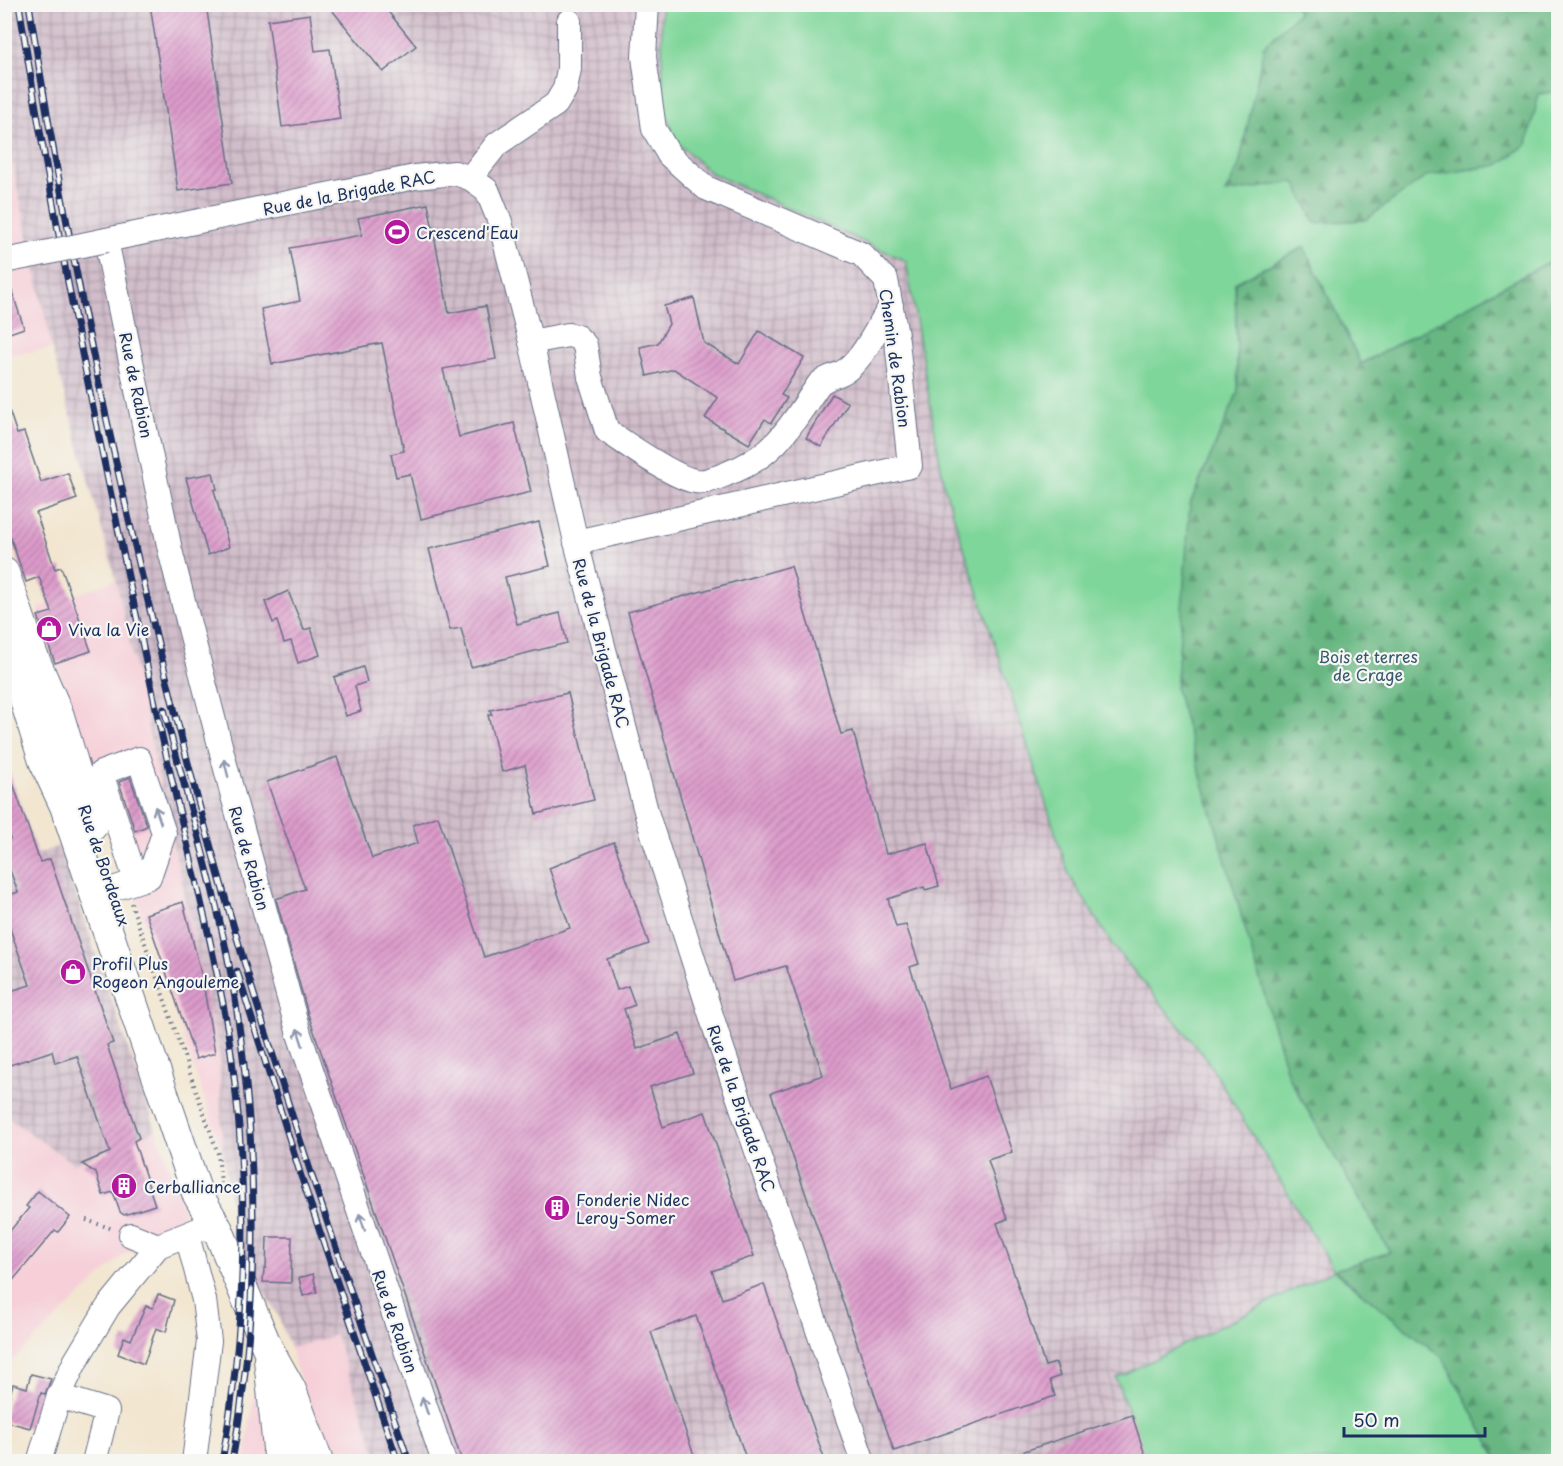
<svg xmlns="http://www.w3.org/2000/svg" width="1563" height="1466" viewBox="0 0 1563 1466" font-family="'Playpen Sans',sans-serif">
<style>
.built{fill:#f6cfd8}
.industrial{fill:url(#industrial-grid)}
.green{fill:#7fd69a;stroke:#4d827c;stroke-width:1.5}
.forest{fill:url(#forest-firs);stroke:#417370;stroke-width:1.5}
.building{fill:url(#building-hatch)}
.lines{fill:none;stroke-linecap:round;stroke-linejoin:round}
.minor-casing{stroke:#666f86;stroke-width:26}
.major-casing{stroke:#666f86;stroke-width:32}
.path{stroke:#666f86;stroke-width:4;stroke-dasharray:1.5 4.5;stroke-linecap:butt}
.minor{stroke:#fff;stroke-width:24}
.major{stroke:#fff;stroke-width:30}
.rail-casing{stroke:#1b2f5e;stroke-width:7}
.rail{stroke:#f6f6f2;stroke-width:4.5;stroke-dasharray:14;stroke-linecap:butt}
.minor-bridge-casing{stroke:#666f86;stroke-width:26;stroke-linecap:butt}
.minor-bridge{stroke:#fff;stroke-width:24}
.oneway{stroke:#8d97ae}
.labels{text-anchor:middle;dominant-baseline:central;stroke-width:4.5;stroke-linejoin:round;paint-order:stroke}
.street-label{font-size:16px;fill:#1b2f5e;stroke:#f6f6f2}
.poi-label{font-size:16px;fill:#1b2f5e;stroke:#f6f6f2;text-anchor:start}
.park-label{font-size:16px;fill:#34596d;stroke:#f6f6f2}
</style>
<defs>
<pattern id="industrial-grid" width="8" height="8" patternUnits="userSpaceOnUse" patternTransform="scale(1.5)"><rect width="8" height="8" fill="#d1bdca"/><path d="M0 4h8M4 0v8" fill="none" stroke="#a99aa7"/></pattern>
<pattern id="forest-firs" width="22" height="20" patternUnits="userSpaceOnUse" patternTransform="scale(1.5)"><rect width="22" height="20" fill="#67b782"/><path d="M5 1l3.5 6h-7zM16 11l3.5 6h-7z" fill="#54956e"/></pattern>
<pattern id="building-hatch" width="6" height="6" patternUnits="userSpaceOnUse" patternTransform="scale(1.5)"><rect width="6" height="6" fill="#dd9bcb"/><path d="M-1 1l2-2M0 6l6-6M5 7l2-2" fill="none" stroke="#b27fa8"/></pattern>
</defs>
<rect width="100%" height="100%" fill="#f6f6f2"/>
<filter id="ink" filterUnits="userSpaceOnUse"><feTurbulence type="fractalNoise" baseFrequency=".0167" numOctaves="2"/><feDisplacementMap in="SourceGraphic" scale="12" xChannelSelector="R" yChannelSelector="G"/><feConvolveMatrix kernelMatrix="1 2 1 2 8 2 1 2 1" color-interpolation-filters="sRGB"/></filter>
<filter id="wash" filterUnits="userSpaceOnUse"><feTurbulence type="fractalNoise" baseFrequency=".008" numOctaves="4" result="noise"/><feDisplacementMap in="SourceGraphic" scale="24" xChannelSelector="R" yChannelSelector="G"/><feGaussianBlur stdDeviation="1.35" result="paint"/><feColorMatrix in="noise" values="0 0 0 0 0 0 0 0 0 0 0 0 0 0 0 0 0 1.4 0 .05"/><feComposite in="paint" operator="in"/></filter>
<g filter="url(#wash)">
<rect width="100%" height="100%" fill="#f2e6d0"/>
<g class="built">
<path d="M4 130 52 349 5 355H4Z"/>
<path d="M116 580 219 1055 223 1155 38 608Z"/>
<path d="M5 1116 74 1164 156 1130 187 1219 122 1256 5 1368Z"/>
<path d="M335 1334 379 1461H325L290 1348Z"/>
<path d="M257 1371 286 1461 244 1462Z"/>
</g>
<g class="industrial">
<path d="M4 5H661L663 93 711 173 906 261 916 328 1113 946 1206 1058 1334 1270 1116 1378 1146 1461H379L335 1335 290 1348 278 1315 237 1247 223 1155 219 1055 116 580 52 349 5 130Z"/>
<path d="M59 846 156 1130 74 1164 5 1116V866Z"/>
</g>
<path class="green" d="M661 4 1558 5V257L1361 364 1304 247 1235 283 1238 392 1190 504 1288 1076 1391 1253 1335 1271 1443 1358 1499 1461H1146L1116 1378 1334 1270 1206 1058 1113 946 1069 875 944 486 906 261 711 173 677 142 667 116 663 93Z"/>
<g class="forest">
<path d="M1294 5H1558V91L1539 94 1527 144 1498 165 1427 176 1365 220 1315 223 1295 182 1225 193 1239 166 1264 46 1299 12Z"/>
<path d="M1304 247 1361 364 1558 257V1461H1499L1443 1358 1334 1270 1390 1252 1288 1076 1176 690 1190 504 1238 392 1235 283Z"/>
</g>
<g id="blocks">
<g class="building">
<path d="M150 4H206L232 183 178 191Z"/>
<path d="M327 4H382L416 46 383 72Z"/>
<path d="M310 14 315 51 330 49 340 119 282 127 268 20Z"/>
<path d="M428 204 449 313 486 306 496 359 443 369 459 437 514 423 531 492 421 519 410 474 396 477 391 454 404 451 382 343 272 364 261 309 300 301 290 248 362 235 358 218Z"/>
<path d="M4 279H8L24 328 4 335Z"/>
<path d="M694 298 704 343 739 364 759 331 804 358 781 395 787 398 771 423 765 419 749 444 705 418 718 398 674 369 647 376 640 347 658 343 669 324 664 306Z"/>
<path d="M832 394 848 403 821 447 806 438Z"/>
<path d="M4 404H7L17 434 24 432 41 482 68 473 77 499 36 513 55 569 61 567 91 651 55 663 38 616 52 612 39 577 26 582 4 519Z"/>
<path d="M213 473 217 489 214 490 229 547 208 555 186 478Z"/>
<path d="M539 522 550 566 505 577 517 624 560 613 567 643 471 667 461 628 450 630 429 549Z"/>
<path d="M791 566 841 734 853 731 886 854 927 843 939 886 925 890 924 887 888 899 896 927 906 925 919 964 910 967 951 1089 986 1076 1012 1152 988 1160 1007 1219 997 1223 1045 1366 1056 1363 1060 1376 1050 1380 1055 1396 894 1451 771 1093 823 1075 786 966 733 981 628 612Z"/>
<path d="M288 591 304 630 311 628 320 655 298 663 291 641 284 643 277 621 273 623 265 602Z"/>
<path d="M363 667 367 682 355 686 361 711 346 716 334 677Z"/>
<path d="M568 693 594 800 536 814 525 765 502 772 488 715H492L490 710Z"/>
<path d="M337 757 372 858 418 843 413 825 438 816 484 957 570 928 549 868 614 842 649 944 607 959 617 990 628 986 635 1005 624 1009 637 1049 680 1034 693 1073 650 1087 663 1127 705 1112 754 1256 712 1271 722 1299 764 1284 825 1461H747L696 1316 651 1332 696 1461H462L308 1014 276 899 305 889 267 782Z"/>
<path d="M7 766 40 862 50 859 113 1043 107 1045 139 1138 134 1141 155 1205 124 1215 120 1212 113 1192 103 1195 96 1173 82 1164 110 1152 77 1056 55 1063 52 1051 4 1067V993L30 985 4 912V897L18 892 4 854V841L10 839 4 823V767Z"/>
<path d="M130 777 147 826 135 831 119 782Z"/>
<path d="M183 902 202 977 215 1053 196 1059 146 914Z"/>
<path d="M38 1191 70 1217 58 1232 55 1230 4 1291V1238L29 1208 26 1206Z"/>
<path d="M267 1237H292L291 1283 263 1282 264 1268H266Z"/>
<path d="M313 1274 317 1292 303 1296 299 1278Z"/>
<path d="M158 1294 174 1300 166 1332 156 1328 144 1364 118 1354 124 1337 131 1340 146 1306 153 1308Z"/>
<path d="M31 1374 51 1379 45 1394 41 1393 30 1428 4 1421V1416L13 1384 27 1388Z"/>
<path d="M1132 1415 1147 1461H1001V1459Z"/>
</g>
</g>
</g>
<g filter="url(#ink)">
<use href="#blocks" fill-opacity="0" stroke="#666f86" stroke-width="1.5"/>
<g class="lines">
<g class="minor-casing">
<g id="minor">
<path d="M470 178 497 144 556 104 565 89 569 69V21"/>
<path d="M4 261 35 255"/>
<path d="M531 342 568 335 577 337 585 345 590 377 607 431C628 445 673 477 695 481 705 483 716 478 726 474 776 456 790 426 819 384 828 376 839 376 848 369 866 354 878 326 891 306"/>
<path d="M576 542 910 466 897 341 886 280 861 254 706 188 669 155 654 129 644 57 647 4"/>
<path d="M113 889 149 877 164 833 139 759 101 773 136 881"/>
<path d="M131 1235 158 1246"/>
<path d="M187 1235 204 1300 209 1341 194 1462"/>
<path d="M59 1396 75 1362 108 1307 158 1246 203 1228 218 1230"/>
<path d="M283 1404 299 1462"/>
<path d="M39 1462 59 1396 107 1411 94 1462"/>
<path d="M444 1462 299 1034 233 796 170 550 106 240 415 177 455 173 470 178 487 190 500 222 531 342 576 542 647 815 717 1034 863 1462"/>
</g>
</g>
<g class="major-casing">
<g id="major">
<path d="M4 573 32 654 59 716 92 826"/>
<path d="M4 633 44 761 65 806 197 1193 218 1230 267 1347 291 1390 318 1462"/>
<path d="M269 1359 278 1449 282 1462"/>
</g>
</g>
<g class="path">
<path d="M4 538 9 550"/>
<path d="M131 903 218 1154 221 1183"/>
<path d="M86 1220 113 1229"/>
</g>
<use href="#minor" class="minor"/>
<use href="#major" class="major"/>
<g class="rail-casing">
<g id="rail">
<path d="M19 4C56 242 107 477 157 713 179 819 210 925 228 1032 250 1174 247 1320 222 1462"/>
<path d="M29 4C67 247 118 486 178 724 241 974 325 1218 409 1462"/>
<path d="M164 709C188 803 218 896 234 992 259 1147 260 1307 232 1462"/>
<path d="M237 971 300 1173 398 1462"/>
</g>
</g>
<use href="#rail" class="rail"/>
<g class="minor-bridge-casing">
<path id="minor-bridge" d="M35 255 106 240"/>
</g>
<use href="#minor-bridge" class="minor-bridge"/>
</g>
<defs><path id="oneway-shaft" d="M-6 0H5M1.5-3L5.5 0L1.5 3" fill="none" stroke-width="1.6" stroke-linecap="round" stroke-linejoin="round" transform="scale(1.5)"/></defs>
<g class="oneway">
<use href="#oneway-shaft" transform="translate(226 768) rotate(-104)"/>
<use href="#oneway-shaft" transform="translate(158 815) rotate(-109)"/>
<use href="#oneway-shaft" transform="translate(300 1037) rotate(-108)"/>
<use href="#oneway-shaft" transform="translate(362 1222) rotate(-109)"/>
<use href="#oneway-shaft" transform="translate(425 1406) rotate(-109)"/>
</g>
</g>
<defs>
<g id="stadium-disc" transform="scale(1.35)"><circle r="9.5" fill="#b5179e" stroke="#f6f6f2"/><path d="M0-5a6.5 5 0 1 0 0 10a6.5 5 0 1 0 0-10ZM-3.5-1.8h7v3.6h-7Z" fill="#fff"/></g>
<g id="shop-disc" transform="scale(1.35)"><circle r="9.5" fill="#b5179e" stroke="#f6f6f2"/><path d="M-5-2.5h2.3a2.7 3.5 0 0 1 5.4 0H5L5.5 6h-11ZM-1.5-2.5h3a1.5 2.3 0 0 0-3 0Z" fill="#fff"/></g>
<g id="building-disc" transform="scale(1.35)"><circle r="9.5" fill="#b5179e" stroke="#f6f6f2"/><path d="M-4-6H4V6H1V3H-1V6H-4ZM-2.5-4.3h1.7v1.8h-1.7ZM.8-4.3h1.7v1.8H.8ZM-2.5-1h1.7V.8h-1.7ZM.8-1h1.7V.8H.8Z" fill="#fff"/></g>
</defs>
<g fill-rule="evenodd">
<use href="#stadium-disc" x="397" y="232"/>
<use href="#shop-disc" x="49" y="629"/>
<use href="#shop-disc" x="73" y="972"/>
<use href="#building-disc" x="124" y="1186"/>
<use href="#building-disc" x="557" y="1208"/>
</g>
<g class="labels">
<g class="street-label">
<text transform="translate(349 192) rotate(-11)">Rue de la Brigade RAC</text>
<text transform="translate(896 358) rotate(82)">Chemin de Rabion</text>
<text transform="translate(137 385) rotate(78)">Rue de Rabion</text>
<text transform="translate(602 643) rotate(75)">Rue de la Brigade RAC</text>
<text transform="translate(250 858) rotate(74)">Rue de Rabion</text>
<text transform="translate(105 865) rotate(71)">Rue de Bordeaux</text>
<text transform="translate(742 1108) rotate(71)">Rue de la Brigade RAC</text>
<text transform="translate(396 1321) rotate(71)">Rue de Rabion</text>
</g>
<g class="poi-label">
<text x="416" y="232">Crescend'Eau</text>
<text x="68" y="629">Viva la Vie</text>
<text x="92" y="963">Profil Plus<tspan x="92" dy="18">Rogeon Angouleme</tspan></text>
<text x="144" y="1186">Cerballiance</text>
<text x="576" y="1199">Fonderie Nidec<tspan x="576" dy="18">Leroy-Somer</tspan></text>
</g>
<g class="park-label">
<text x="1368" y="656">Bois et terres<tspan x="1368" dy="18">de Crage</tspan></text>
</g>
</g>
<rect width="1563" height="1466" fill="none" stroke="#f6f6f2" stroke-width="24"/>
<path d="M1344 1427v9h141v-9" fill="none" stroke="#1b2f5e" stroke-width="3"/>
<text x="1353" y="1427" font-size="18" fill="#1b2f5e" stroke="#f6f6f2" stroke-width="4.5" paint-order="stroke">50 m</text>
</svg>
